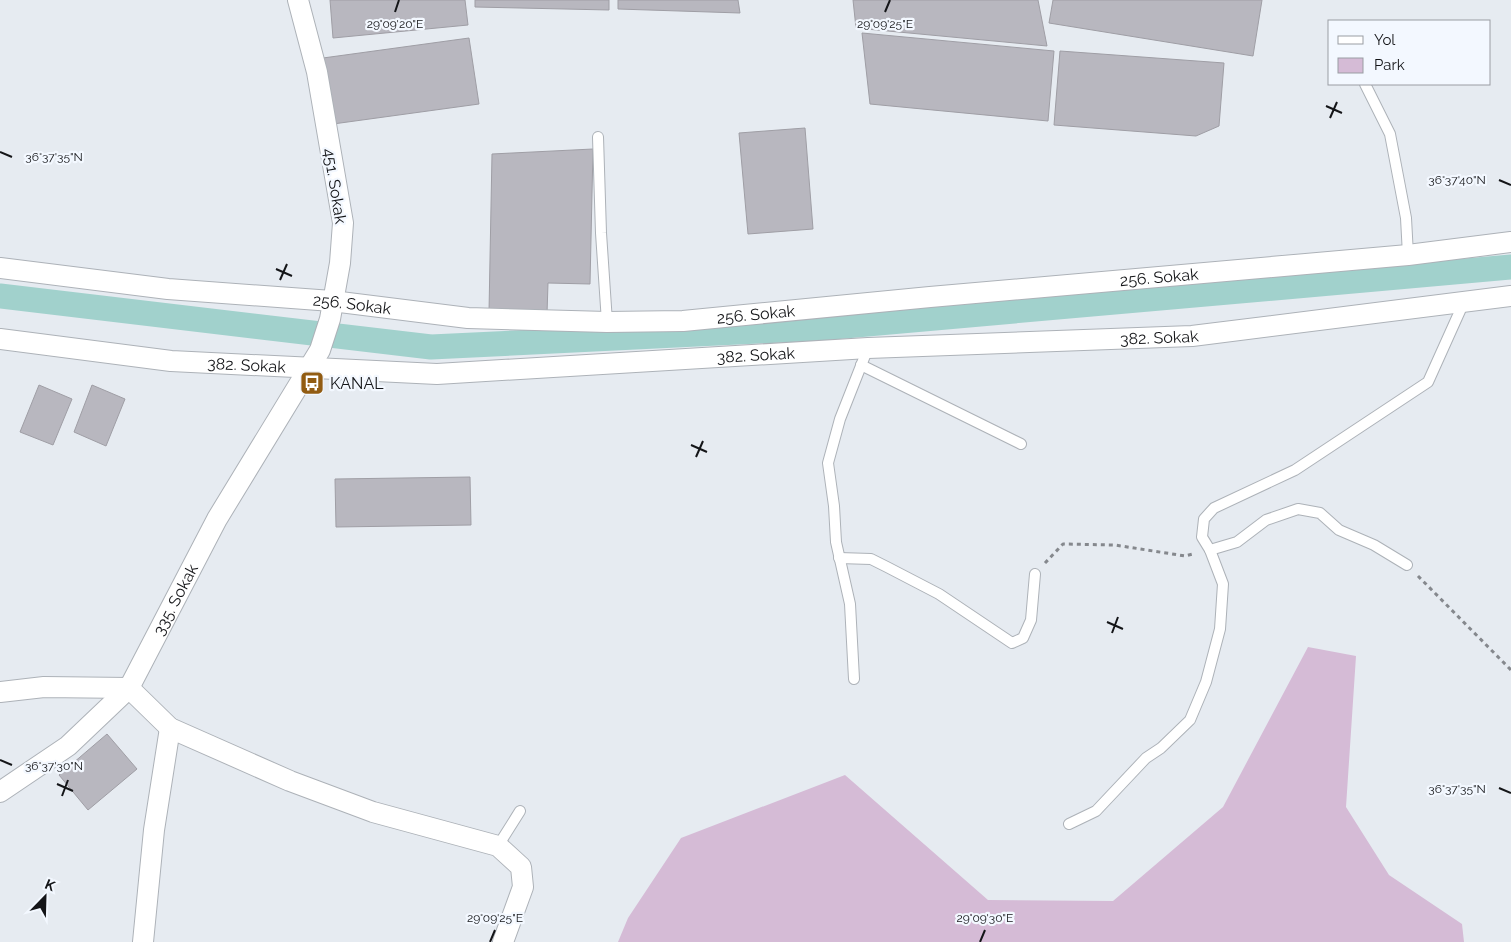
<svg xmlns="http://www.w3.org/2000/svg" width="1511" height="942" viewBox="0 0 1511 942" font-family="Raleway,sans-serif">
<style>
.green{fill:#d5bbd6}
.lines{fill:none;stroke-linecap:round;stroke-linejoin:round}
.canal{stroke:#a1d1cc;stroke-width:25}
.building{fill:#b8b7bf;stroke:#9f9ea5}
.lane-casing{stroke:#adb2b8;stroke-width:12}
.street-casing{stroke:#adb2b8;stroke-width:22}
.path{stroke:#85888d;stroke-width:3;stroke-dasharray:4 4;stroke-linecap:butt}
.lane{stroke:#fff;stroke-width:10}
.street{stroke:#fff;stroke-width:20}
.ticks{fill:none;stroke:#141518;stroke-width:2}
.labels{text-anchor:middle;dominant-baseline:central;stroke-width:4.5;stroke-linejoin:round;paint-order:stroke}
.street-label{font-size:16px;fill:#141518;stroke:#f3f8ff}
.poi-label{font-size:16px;fill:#141518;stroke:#f3f8ff;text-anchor:start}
.ticks-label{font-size:12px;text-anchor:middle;fill:#141518;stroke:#f3f8ff;stroke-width:4.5;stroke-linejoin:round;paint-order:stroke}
</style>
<rect width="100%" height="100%" fill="#e6ebf1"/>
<path class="green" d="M1308 647 1356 656 1346 807 1389 875 1462 924 1464 942H618L628 918 681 838 845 775 988 900 1113 901 1223 807Z"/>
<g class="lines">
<path class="canal" d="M0 296 431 347 822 328 1511 267"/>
</g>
<g class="building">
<path d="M330 0H465L468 25 333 38Z"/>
<path d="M475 0H609V10L475 7Z"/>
<path d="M618 0H738L740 13 618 9Z"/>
<path d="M853 0H1038L1047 46 856 28Z"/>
<path d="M1053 0H1262L1253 56 1049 23Z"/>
<path d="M862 33 1054 51 1048 121 870 104Z"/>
<path d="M469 38 479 104 333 124 323 58Z"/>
<path d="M1060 51 1224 63 1219 126 1196 136 1054 125Z"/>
<path d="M805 128 813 229 748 234 739 133Z"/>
<path d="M593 149 590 284 548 283 547 314 489 312 492 154Z"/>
<path d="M39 385 72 399 53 445 20 432Z"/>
<path d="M92 385 125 399 106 446 74 432Z"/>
<path d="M470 477 471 525 336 527 335 479Z"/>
<path d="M107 734 137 769 88 810 59 775Z"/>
</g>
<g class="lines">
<g class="lane-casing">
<g id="lane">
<path d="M1365 84 1390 134 1406 218 1408 255"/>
<path d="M598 137 601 233 607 322"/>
<path d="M861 365 1021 444"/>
<path d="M1210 550 1237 542 1266 520 1298 509 1320 513 1339 530 1374 545 1407 565"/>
<path d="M839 558 871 559 887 567 939 594 1012 643 1023 638 1031 620 1035 574"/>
<path d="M854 679 850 604 836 542 834 506 828 463 840 419 868 348"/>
<path d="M1069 824 1096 811 1146 758 1161 748 1190 720 1206 682 1220 629 1223 584 1210 550 1202 537 1204 519 1214 508 1295 470 1428 382 1464 302"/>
<path d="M498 846 520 811"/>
</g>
</g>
<g class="street-casing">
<g id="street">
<path id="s1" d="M0 268 168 289 332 301 468 318 607 322 683 321 930 297 1408 255 1511 242"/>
<path id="s2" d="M0 339 171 361 437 374 868 348 1192 336 1511 296"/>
<path d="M0 692 44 687 129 688 170 728 290 781 373 812 498 846 521 867 523 887 503 942"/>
<path id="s3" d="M0 792 68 746 129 688 217 519 320 350 330 319 340 263 343 223 317 72 298 0"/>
<path d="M143 942 154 830 170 728"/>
</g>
</g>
<g class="path">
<path d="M1045 563 1063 544 1115 545 1185 556 1193 554"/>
<path d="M1418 576 1511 670"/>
</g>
<use href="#lane" class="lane"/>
<use href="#street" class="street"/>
</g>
<path class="ticks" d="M395 12 399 0M885 12 890 0M1326 106 1342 113M1330 118 1337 102M0 152 12 157M1499 180 1511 185M276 269 292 276M280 280 287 264M691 445 707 452M696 457 703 441M1107 622 1123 629M1112 633 1118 617M0 760 12 765M57 784 73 791M1499 788 1511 793M62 796 68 780M490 942 495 930M980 942 985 930"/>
<defs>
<g id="bus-square" transform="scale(1.25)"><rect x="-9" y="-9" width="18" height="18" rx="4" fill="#925c12" stroke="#f3f8ff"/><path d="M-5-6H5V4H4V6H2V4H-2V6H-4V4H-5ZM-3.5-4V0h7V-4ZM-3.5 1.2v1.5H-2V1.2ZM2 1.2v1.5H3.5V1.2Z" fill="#fff"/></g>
</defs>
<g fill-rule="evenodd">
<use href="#bus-square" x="312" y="383"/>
</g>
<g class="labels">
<g class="street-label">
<text transform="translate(335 186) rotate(81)">451. Sokak</text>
<text stroke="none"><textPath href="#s1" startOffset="1164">256. Sokak</textPath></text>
<text stroke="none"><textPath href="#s1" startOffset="354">256. Sokak</textPath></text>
<text stroke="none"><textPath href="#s1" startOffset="759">256. Sokak</textPath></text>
<text stroke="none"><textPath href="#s2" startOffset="1162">382. Sokak</textPath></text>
<text stroke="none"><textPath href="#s2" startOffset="758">382. Sokak</textPath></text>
<text stroke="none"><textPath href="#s2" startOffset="248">382. Sokak</textPath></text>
<text stroke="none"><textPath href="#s3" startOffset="266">335. Sokak</textPath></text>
</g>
<g class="poi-label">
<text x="330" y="383">KANAL</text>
</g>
</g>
<g class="ticks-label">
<text x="395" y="28">29°09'20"E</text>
<text x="885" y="28">29°09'25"E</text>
<text x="54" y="161">36°37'35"N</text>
<text x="1457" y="184">36°37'40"N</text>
<text x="54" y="770">36°37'30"N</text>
<text x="1457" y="793">36°37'35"N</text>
<text x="495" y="922">29°09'25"E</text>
<text x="985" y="922">29°09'30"E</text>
</g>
<rect x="1328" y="20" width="162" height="65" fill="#f3f8ff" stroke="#9a9da3"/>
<rect x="1338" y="36" width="25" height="8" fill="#ffffff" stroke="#9a9da3"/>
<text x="1374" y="45" font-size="15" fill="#141518">Yol</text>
<rect x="1338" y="58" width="25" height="15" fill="#d5bbd6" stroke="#9a9da3"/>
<text x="1374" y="70" font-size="15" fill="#141518">Park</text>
<g transform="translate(45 897) rotate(23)" stroke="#f3f8ff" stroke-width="4" paint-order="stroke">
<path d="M0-4L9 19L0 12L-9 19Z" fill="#141518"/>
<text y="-8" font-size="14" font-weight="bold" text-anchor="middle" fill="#141518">K</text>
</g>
</svg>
